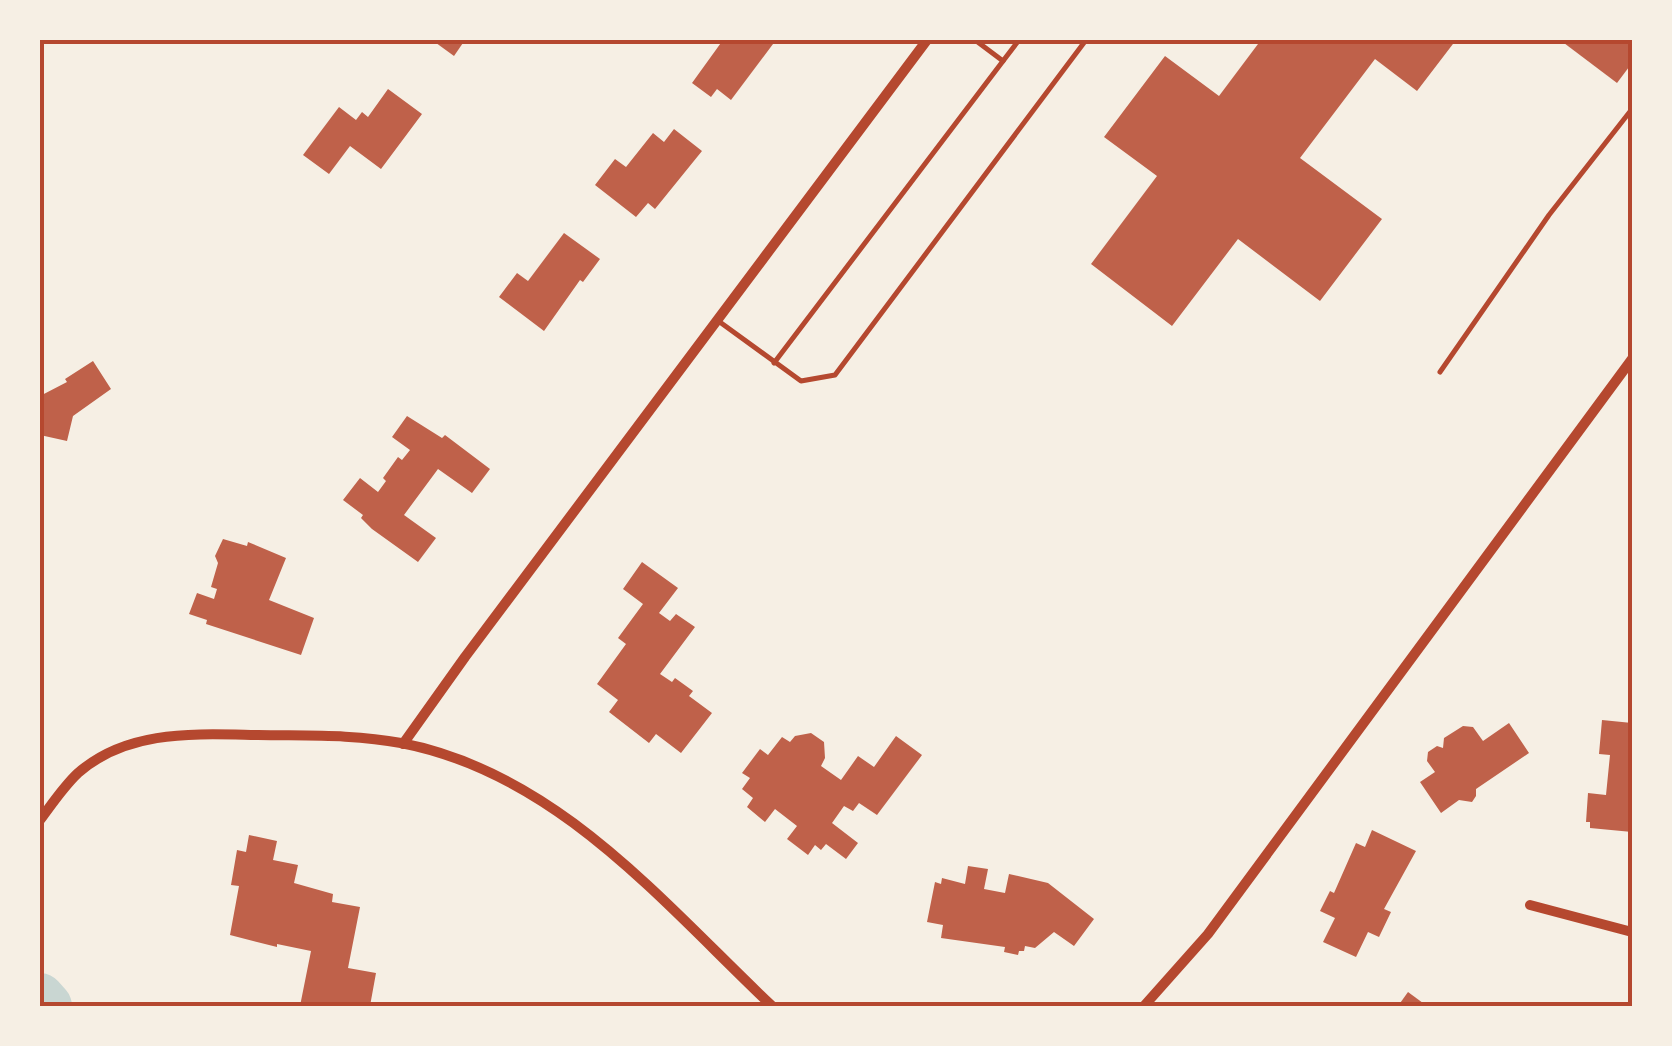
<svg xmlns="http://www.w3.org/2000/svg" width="1672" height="1046" viewBox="0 0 1672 1046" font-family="Commissioner,sans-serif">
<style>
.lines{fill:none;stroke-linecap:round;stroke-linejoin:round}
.river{stroke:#c9d6d2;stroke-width:48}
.building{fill:#bf614a}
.service{stroke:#b5482f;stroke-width:5}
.minor{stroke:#b5482f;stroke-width:10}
.neatline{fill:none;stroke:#b5482f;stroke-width:4}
</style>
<rect width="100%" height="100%" fill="#f6efe4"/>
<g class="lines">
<path class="river" d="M40 997 48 1006"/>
</g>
<g class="building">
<path d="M432 40H465L454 56Z"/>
<path d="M723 40H776L731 100 717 89 711 97 692 83Z"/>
<path d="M1261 40H1456L1417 91 1375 59 1300 158 1382 219 1320 301 1238 239 1172 326 1091 264 1157 176 1104 137 1165 56 1219 96Z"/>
<path d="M1560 40H1632V63L1617 83Z"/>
<path d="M388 89 422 114 381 169 350 146 329 174 303 155 339 107 356 120 362 112 368 117Z"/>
<path d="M674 129 702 151 655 209 648 203 636 217 595 185 615 159 626 167 653 133 664 142Z"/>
<path d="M564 233 600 259 583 282 580 280 544 331 499 297 517 273 528 281Z"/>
<path d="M93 361 111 389 73 416 67 441 40 435V396L67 382 65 379Z"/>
<path d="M407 416 442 438 445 435 490 469 472 493 438 469 404 515 436 538 418 562 372 529 361 518 363 515 343 500 360 478 378 492 386 481 383 478 398 457 402 460 410 450 392 437Z"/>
<path d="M223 539 247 546 248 542 286 558 269 600 314 618 301 655 206 624 207 620 189 614 197 593 214 599 217 589 211 587 218 563 215 556Z"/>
<path d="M642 562 678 588 659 613 670 621 676 614 695 627 660 674 672 682 675 678 693 691 689 696 712 713 681 753 656 734 649 743 609 712 618 700 597 684 626 644 618 638 643 604 623 589Z"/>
<path d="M1602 720 1632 723V832L1590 828V822H1586L1588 793 1606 795 1610 755 1599 754Z"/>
<path d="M1509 723 1529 753 1476 789V796L1472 802 1459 800 1441 813 1420 782 1435 772 1427 761 1428 752 1437 746 1443 748 1444 738 1463 726 1473 727 1483 741Z"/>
<path d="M811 733 824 742 825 758 821 766 841 780 858 756 874 767 896 736 922 755 877 815 859 803 853 811 844 806 832 823 858 843 846 859 826 844 821 850 815 845 808 855 787 839 797 826 775 809 765 822 747 807 753 798 742 789 750 778 742 773 760 749 768 755 782 737 790 742 795 736Z"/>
<path d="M1372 830 1416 851 1384 909 1391 912 1379 937 1368 932 1356 957 1323 942 1335 918 1320 911 1330 891 1334 893 1356 843 1365 847Z"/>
<path d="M249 835 277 841 273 860 298 865 294 883 333 894 332 902 360 907 348 968 376 973 370 1006H300L311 951 277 944V947L230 935 239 886 231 885 237 850 246 852Z"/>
<path d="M968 866 988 869 984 889 1005 893 1009 874 1048 883 1094 919 1074 946 1054 932 1035 948 1025 946 1024 951H1019L1018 955 1004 952 1005 947 941 938 943 925 927 922 935 882 941 884 942 878 965 884Z"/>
<path d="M1408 992 1427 1006H1398Z"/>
</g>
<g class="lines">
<g class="service">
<path d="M975 40 1003 61 1019 40"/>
<path d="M717 320 801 381 835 375 1086 40"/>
<path d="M774 363 1003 61"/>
<path d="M1440 372 1549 215 1632 109"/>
</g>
<g class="minor">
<path d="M403 744 465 657 927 40"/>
<path d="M40 820C52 804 64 786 78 773 128 729 196 734 258 735 306 736 354 734 401 743 557 773 662 902 772 1006"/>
<path d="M1530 905 1632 932"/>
<path d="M1144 1006 1208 934 1632 359"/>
</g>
</g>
<rect width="1672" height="1046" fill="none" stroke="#f6efe4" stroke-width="85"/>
<rect x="42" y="42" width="1588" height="962" class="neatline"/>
</svg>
